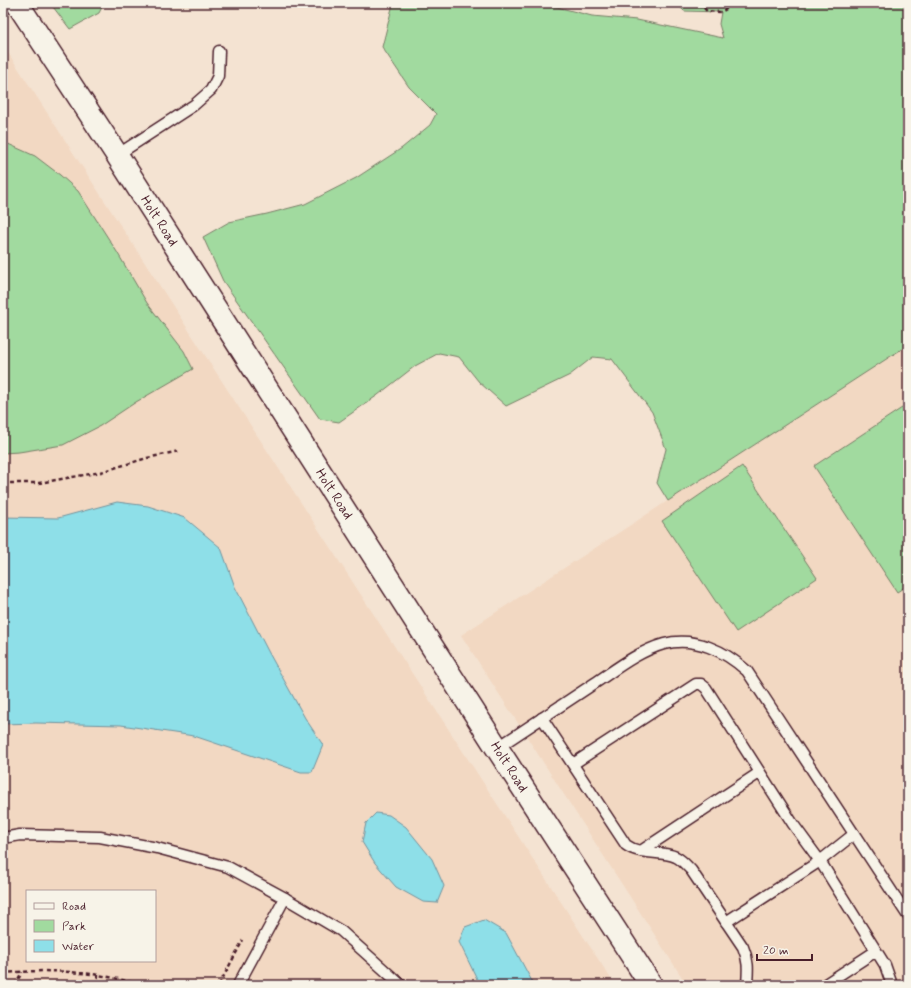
<svg xmlns="http://www.w3.org/2000/svg" width="911" height="988" viewBox="0 0 911 988" font-family="Mynerve,sans-serif">
<style>
.built{fill:#f2d8c2;fill-rule:evenodd}
.green{fill:#a1da9f;stroke:#767c65}
.water{fill:#8edfe8;stroke:#73929c}
.lines{fill:none;stroke-linecap:round;stroke-linejoin:round}
.lane-casing{stroke:#4a1f2b;stroke-width:13}
.secondary-casing{stroke:#4a1f2b;stroke-width:25}
.path{stroke:#4a1f2b;stroke-width:2.5;stroke-dasharray:4 3;stroke-linecap:butt}
.lane{stroke:#f7f3e8;stroke-width:10}
.secondary{stroke:#f7f3e8;stroke-width:22}
.labels{text-anchor:middle;dominant-baseline:central;stroke-width:3;stroke-linejoin:round;paint-order:stroke}
.street-label{font-size:14px;fill:#4a1f2b;stroke:#f7f3e8}
</style>
<rect width="100%" height="100%" fill="#f4e3d2"/>
<filter id="ink" filterUnits="userSpaceOnUse"><feTurbulence type="fractalNoise" baseFrequency=".025" numOctaves="2"/><feDisplacementMap in="SourceGraphic" scale="8" xChannelSelector="R" yChannelSelector="G"/><feConvolveMatrix kernelMatrix="1 2 1 2 8 2 1 2 1" color-interpolation-filters="sRGB"/></filter>
<g filter="url(#ink)">
<g class="built">
<path d="M3 45 615 985H3ZM27 891H155V961H27Z"/>
<path d="M908 345V985H687L461 635Z"/>
</g>
<g class="green">
<path d="M50 3H104L99 13 70 29Z"/>
<path d="M392 3H529L557 7 592 16 637 20 723 38 719 24 721 12 684 11 676 3H908V345L668 501 657 483 666 449 652 412 612 359 593 357 570 375 506 406 479 382 459 357 439 353 415 366 378 395 339 422 320 419 223 281 203 237 229 222 267 214 305 204 356 178 402 148 430 125 436 114 409 87 382 47 393 4Z"/>
<path d="M3 108 6 143 35 156 60 175 78 191 117 252 147 303 184 351 193 369 136 402 100 426 63 445 19 452 3 453Z"/>
<path d="M908 404V585L897 592 814 466Z"/>
<path d="M742 466 817 578 736 632 662 521Z"/>
</g>
<g class="water">
<path d="M117 502 148 506 185 518 221 548 235 587 269 653 305 718 323 745 312 772H301L194 736 121 725 36 723 3 724V517L58 518Z"/>
<path d="M376 813 389 815 406 827 432 859 444 886 437 903 423 902 396 887 375 863 362 842 366 823Z"/>
<path d="M484 920 506 933 534 985H480L459 942 465 927Z"/>
</g>
<g class="lines">
<g class="lane-casing">
<g id="lane">
<path d="M117 155 194 105 211 90 218 76 219 51"/>
<path d="M542 718 626 845C641 856 661 850 676 857 682 860 686 865 691 870L743 947C749 961 748 970 747 985"/>
<path d="M497 748C529 727 562 705 595 683 616 669 639 651 664 644 695 636 725 651 747 671L908 916"/>
<path d="M573 764 696 684H701L706 688 793 824 820 861 726 922"/>
<path d="M854 834 820 861 885 965 892 985"/>
<path d="M3 838 20 835 100 837 157 848 228 867 285 898 341 931 401 985"/>
<path d="M641 851 759 773"/>
<path d="M238 985 285 898"/>
<path d="M824 985 876 951"/>
</g>
</g>
<g class="secondary-casing">
<path id="secondary" d="M17 3 117 155 497 748 651 985"/>
</g>
<g class="path">
<path d="M699 3 707 11 721 12 737 3"/>
<path d="M3 126 6 127"/>
<path d="M3 483H39L101 472 147 458 179 451"/>
<path d="M3 973C29 971 54 970 80 973 101 974 122 980 143 985"/>
<path d="M15 985 22 972"/>
<path d="M97 985 98 975"/>
<path d="M219 985 243 940"/>
</g>
<use href="#lane" class="lane"/>
<use href="#secondary" class="secondary"/>
</g>
</g>
<g class="labels">
<g class="street-label">
<text transform="translate(159 221) rotate(57)">Holt Road</text>
<text transform="translate(334 494) rotate(57)">Holt Road</text>
<text transform="translate(509 767) rotate(57)">Holt Road</text>
</g>
</g>
<rect width="911" height="988" fill="none" stroke="#f7f3e8" stroke-width="16"/>
<rect x="8" y="8" width="895" height="972" fill="none" stroke="#4a1f2b" stroke-width="1.5" filter="url(#ink)"/>
<rect x="26" y="890" width="130" height="72" fill="#f7f3e8" stroke="#b29e9c"/>
<rect x="34" y="903" width="20" height="6" fill="#f7f3e8" stroke="#b29e9c"/>
<text x="62" y="910" font-size="12" fill="#4a1f2b">Road</text>
<rect x="34" y="920" width="20" height="12" fill="#a1da9f" stroke="#b29e9c"/>
<text x="62" y="930" font-size="12" fill="#4a1f2b">Park</text>
<rect x="34" y="940" width="20" height="12" fill="#8edfe8" stroke="#b29e9c"/>
<text x="62" y="950" font-size="12" fill="#4a1f2b">Water</text>
<path d="M757 954v6h55v-6" fill="none" stroke="#4a1f2b" stroke-width="2"/>
<text x="763" y="954" font-size="12" fill="#4a1f2b" stroke="#f7f3e8" stroke-width="3" paint-order="stroke">20 m</text>
</svg>
